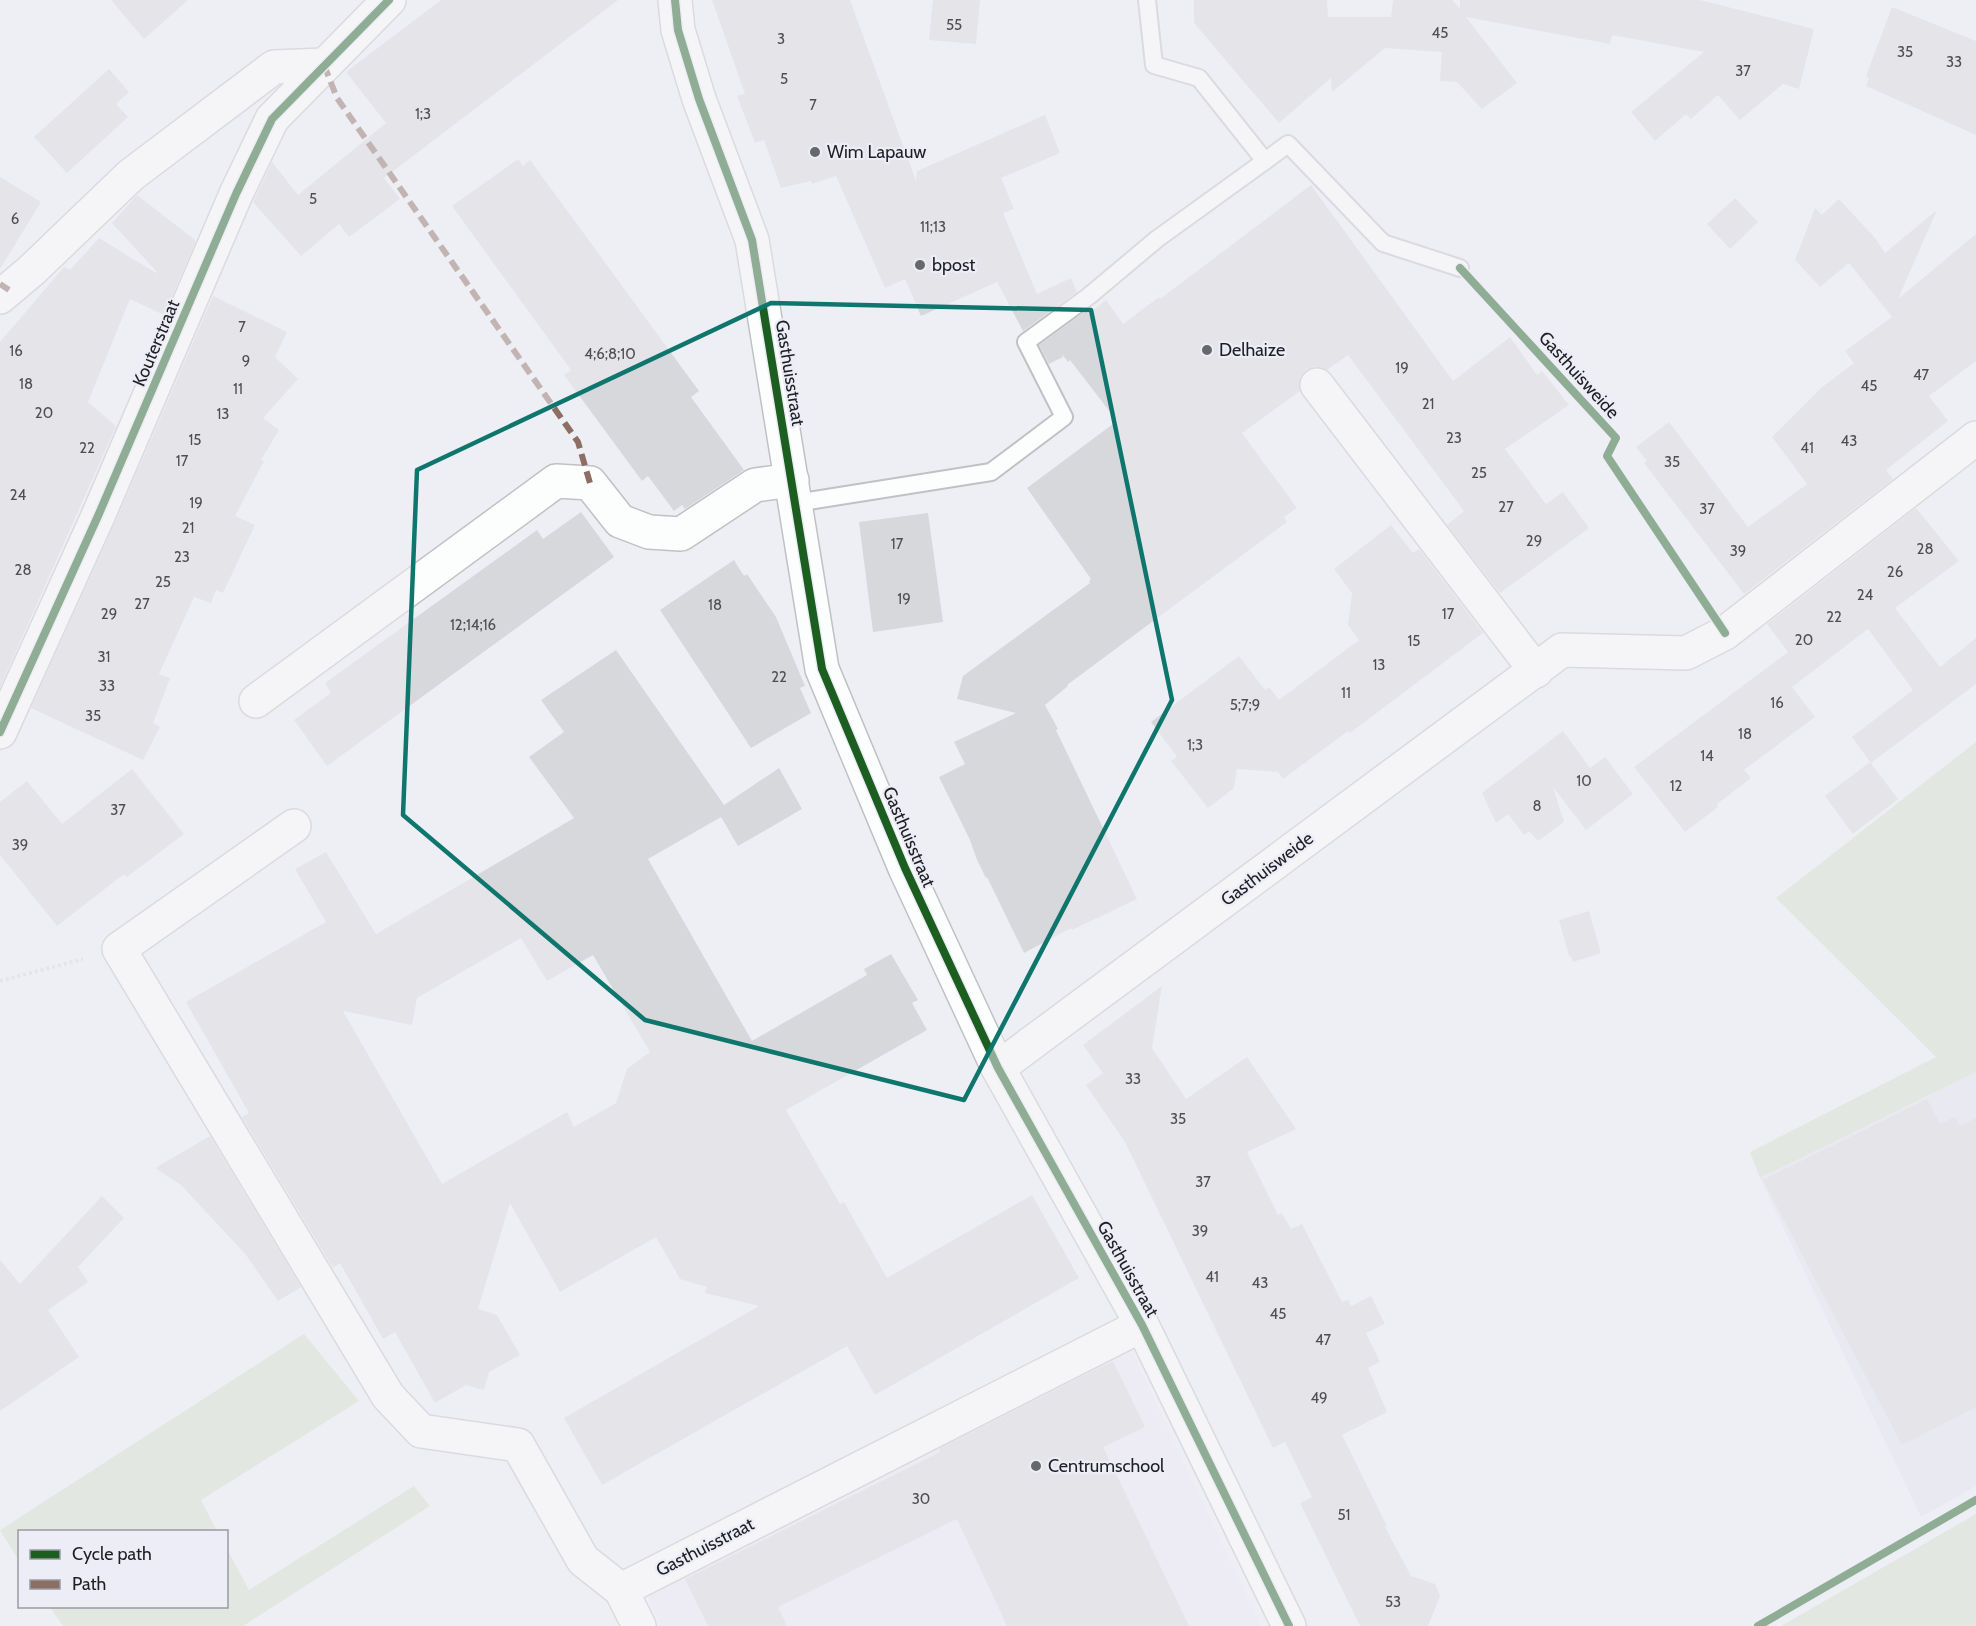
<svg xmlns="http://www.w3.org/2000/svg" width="1976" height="1626" viewBox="0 0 1976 1626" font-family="Cabin,sans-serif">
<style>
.built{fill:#e1e2ed}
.education{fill:#ece6f3}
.green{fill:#d5ddcb}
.building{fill:#d7d8dc;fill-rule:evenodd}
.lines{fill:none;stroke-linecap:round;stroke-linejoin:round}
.service-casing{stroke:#c1c1c5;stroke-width:20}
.minor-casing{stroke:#c1c1c5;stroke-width:36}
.path{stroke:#dadadb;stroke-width:4;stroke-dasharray:3 3;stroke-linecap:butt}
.service{stroke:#fcfdfd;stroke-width:16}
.minor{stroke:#fcfdfd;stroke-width:33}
.quiet{stroke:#8d6e63;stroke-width:6;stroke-dasharray:12 6;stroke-linecap:butt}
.cycleway-casing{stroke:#ecedf6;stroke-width:11}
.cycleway{stroke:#1b5e20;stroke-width:8}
.marked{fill:none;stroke:#0f766e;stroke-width:4.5;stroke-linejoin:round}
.poi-dot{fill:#67686c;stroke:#ecedf6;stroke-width:2}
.labels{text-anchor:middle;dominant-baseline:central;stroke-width:4.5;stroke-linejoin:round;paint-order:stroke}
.number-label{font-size:15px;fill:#4f4f52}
.poi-label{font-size:18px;fill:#1f1f22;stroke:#ecedf6;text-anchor:start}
.street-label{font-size:18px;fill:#1f1f22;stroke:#ecedf6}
</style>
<rect width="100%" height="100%" fill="#eeeff4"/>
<path class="built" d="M1976 1072V1486L1921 1517 1760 1178Z"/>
<path class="education" d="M1128 1343 1261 1626H662L644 1588Z"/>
<g class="green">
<path d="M1976 742V1072L1760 1178 1750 1152 1936 1057 1776 898Z"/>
<path d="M304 1334 359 1401 201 1500 217 1531 20 1532 19 1561 0 1530Z"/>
<path d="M414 1486 430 1506 243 1626H63L50 1607 226 1606 227 1549 249 1590Z"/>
<path d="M1976 1514V1626H1781Z"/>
</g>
<g class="building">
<path d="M111 0H188L144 39Z"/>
<path d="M441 0H618L384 178 400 199 349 237 339 224 301 256 253 202 272 162 298 195 386 123 346 72Z"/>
<path d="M712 0H850L916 181 917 171 1045 115 1060 153 1001 178 1014 209 1003 213 1037 294 1071 278 1077 292 1023 331 997 282 921 316 905 279 885 288 836 176 812 184 811 181 781 188 764 140 755 143 737 96 745 94Z"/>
<path d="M933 0H980L976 44 929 40Z"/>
<path d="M1194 0H1327L1328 17H1391L1393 0H1452L1460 9V0H1700L1814 29 1799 89 1783 84 1740 120 1718 95 1691 119 1686 114 1655 141 1631 112 1704 52 1612 35 1610 44 1466 17 1517 83 1482 109 1457 82 1440 81 1442 52 1385 48 1332 92 1331 78 1279 123 1194 23Z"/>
<path d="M1892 7 1976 41V135L1866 86 1869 78 1866 76Z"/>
<path d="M109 69 129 92 116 104 128 117 67 173 34 137Z"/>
<path d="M518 159 523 166 530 160 699 391 691 397 744 470 685 509 682 505 674 511 648 476 642 481 564 375 571 370 452 206Z"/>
<path d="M0 177 41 202 0 269Z"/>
<path d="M1311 185 1453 381 1510 337 1537 375 1542 371 1569 405 1505 449 1546 504 1563 492 1589 528 1500 593 1447 525 1464 511 1348 355 1327 370 1315 366 1306 370 1300 378V391L1242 433 1297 508 1284 517 1287 522 1067 685 1068 686 1045 705 1058 729 1056 730 1137 899 1072 930 1071 928 1024 953 987 877 986 878 977 860 970 840 939 777 965 764 954 742 1016 713 957 699 963 676 1090 583 1089 581 1091 579 1027 488 1117 421 1070 360 1068 362 1062 354 1063 357 1049 364 1039 345 1086 311 1088 314 1106 300 1123 324 1159 297 1160 299Z"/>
<path d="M137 195 195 240V243L164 315 130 299 88 402 116 426 0 687V342L64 267 70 270 99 238 156 273 157 272 112 223Z"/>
<path d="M1735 198 1758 222 1730 249 1707 224Z"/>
<path d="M1839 199 1875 238 1885 253 1937 210 1898 299 1976 234V361L1929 396 1948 421 1886 470 1893 479 1744 594 1644 463 1647 461 1636 447 1669 422 1748 527 1807 484 1772 437 1821 388 1854 363 1845 351 1892 317 1849 263 1820 287 1795 260 1815 208 1822 215Z"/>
<path d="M213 296 287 332 275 357 298 379 263 418 279 430 261 460 264 461 235 516 255 525 223 593 216 590 211 603 194 597 159 674 170 678 153 723 160 727 143 760 31 708 115 523Z"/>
<path d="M1916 508 1959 561 1895 608 1940 667 1976 638V684L1871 763 1852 737 1913 690 1868 629 1792 687 1815 717 1744 770 1751 778 1717 804 1718 807 1685 832 1634 767 1788 652 1767 624Z"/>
<path d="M581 512 614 557 327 766 294 720 331 693 325 683 537 530 543 539Z"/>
<path d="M928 513 943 622 873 632 859 522Z"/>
<path d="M1391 525 1413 553 1419 549 1483 633 1350 733 1348 731 1283 779 1278 772 1237 769 1234 788 1208 808 1171 761 1177 757 1151 722 1239 656 1265 690 1269 687 1279 700 1359 640 1348 625 1352 593 1334 569Z"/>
<path d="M734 560 744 576 747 574 776 617 805 686 800 688 811 713 751 748 660 610Z"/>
<path d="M616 650 724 805 779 768 802 809 738 846 721 817 648 859 752 1041 867 975 864 969 891 954 918 1000 912 1003 927 1030 786 1110 840 1204 844 1202 887 1278 1032 1195 1079 1278 875 1395 847 1346 602 1485 564 1418 759 1306 705 1293 707 1287 680 1279 656 1237 560 1292 510 1203 478 1309 497 1315 520 1355 489 1372 484 1390 466 1385 435 1403 395 1332 383 1339 340 1263 333 1268 242 1117 249 1113 186 1002 326 922 295 869 326 852 376 934 574 818 529 757 564 732 541 700ZM521 938 547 981 593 955 650 1052 627 1069 616 1103 574 1127 567 1112 442 1184 343 1011 412 1025 417 998Z"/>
<path d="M1563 731 1590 768 1605 757 1633 794 1586 830 1553 787 1564 822 1538 841 1529 831 1524 835 1508 814 1496 823 1482 793Z"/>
<path d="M1870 762 1898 799 1853 834 1825 796Z"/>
<path d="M132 769 184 834 127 877 124 874 57 926 0 855V802L27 781 62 824Z"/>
<path d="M1589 911 1601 953 1573 962 1571 956H1569L1559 920Z"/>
<path d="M1162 986 1152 1048 1186 1099 1247 1057 1296 1129 1247 1152 1278 1215 1282 1213 1291 1229 1302 1224 1342 1302 1348 1300 1351 1306 1371 1296 1385 1324 1366 1333 1380 1362 1368 1368 1387 1412 1342 1435 1387 1526 1385 1527 1411 1576 1435 1584 1440 1596 1428 1626H1360L1300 1503 1312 1497 1285 1442 1273 1448 1125 1142 1086 1085 1103 1073 1083 1045Z"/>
<path d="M1927 1099 1940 1124 1955 1117 1960 1126 1976 1118V1407L1902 1445 1763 1180Z"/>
<path d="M210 1136 301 1287 278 1301 246 1255 181 1185 155 1168Z"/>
<path d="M102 1196 124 1218 78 1267 88 1282 48 1310 79 1357 0 1411V1260L20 1284Z"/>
<path d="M1113 1361 1145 1427 1103 1447 1189 1626H1007L957 1519 778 1607 787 1626H708L685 1579 940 1452 939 1449Z"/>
</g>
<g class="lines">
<g class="service-casing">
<g id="service">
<path d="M1147 0 1154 65 1199 78 1265 161 1288 144 1383 243 1460 268"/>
<path d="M796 503 991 472 1064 417 1026 342 1089 296 1157 239 1265 161"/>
</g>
</g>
<g class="minor-casing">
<g id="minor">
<path d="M675 0 678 30 699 99 752 240 822 669 905 868 998 1068 1142 1325 1289 1626"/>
<path d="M0 297 32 270 131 175 274 67 324 65"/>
<path d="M1317 385 1536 671"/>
<path d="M256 701 556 481 590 483 620 521 649 532 681 534 755 485 792 480"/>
<path d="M0 732 98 516 236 194 272 119 389 0"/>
<path d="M294 826 119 949 388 1396 421 1431 518 1445 583 1560 621 1590 639 1626"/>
<path d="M998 1068 1562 650 1686 653 1725 633 1976 438"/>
<path d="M621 1590 1142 1325"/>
</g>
</g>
<path class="path" d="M0 981 83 959"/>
<use href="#service" class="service"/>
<use href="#minor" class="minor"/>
<g class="quiet">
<path d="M324 65 337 98 578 442 590 483"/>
<path d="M0 284 9 290"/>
</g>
<g class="cycleway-casing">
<g id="cycleway">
<path d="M675 0 678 30 699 99 752 240 822 669 905 868 998 1068 1142 1325 1289 1626"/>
<path d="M1460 268 1616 438 1607 456 1725 633"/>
<path d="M0 732 98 516 236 194 272 119 389 0"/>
<path d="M1758 1626 1976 1500"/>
</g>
</g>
<use href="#cycleway" class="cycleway"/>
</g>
<path d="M0 0H1976V1626H0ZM771 303 1091 310 1172 700 964 1100 645 1020 403 815 417 470Z" fill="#eeeff4" fill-opacity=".55" fill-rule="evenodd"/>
<path class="marked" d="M771 303 1091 310 1172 700 964 1100 645 1020 403 815 417 470Z"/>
<g class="poi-dot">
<circle cx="815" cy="152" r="6"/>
<circle cx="920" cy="265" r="6"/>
<circle cx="1207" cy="350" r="6"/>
<circle cx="1036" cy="1466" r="6"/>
</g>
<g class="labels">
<g class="number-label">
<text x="954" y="25">55</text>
<text x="1440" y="33">45</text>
<text x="781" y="39">3</text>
<text x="1905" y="52">35</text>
<text x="1954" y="62">33</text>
<text x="1743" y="71">37</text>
<text x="784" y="79">5</text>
<text x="813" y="105">7</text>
<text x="423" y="114">1;3</text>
<text x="313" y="199">5</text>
<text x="15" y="219">6</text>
<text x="933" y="227">11;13</text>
<text x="242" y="327">7</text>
<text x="16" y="351">16</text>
<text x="610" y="354">4;6;8;10</text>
<text x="246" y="361">9</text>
<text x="1402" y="368">19</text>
<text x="1921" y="375">47</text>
<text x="26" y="384">18</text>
<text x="1869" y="386">45</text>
<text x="238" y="389">11</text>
<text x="1428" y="404">21</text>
<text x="44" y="413">20</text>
<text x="223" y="414">13</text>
<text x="1454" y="438">23</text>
<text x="195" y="440">15</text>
<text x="1849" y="441">43</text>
<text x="87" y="448">22</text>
<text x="1807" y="448">41</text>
<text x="182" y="461">17</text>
<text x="1672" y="462">35</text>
<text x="1479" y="473">25</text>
<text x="18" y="495">24</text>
<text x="196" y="503">19</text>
<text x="1506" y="507">27</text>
<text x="1707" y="509">37</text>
<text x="188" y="528">21</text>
<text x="1534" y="541">29</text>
<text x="897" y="544">17</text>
<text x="1925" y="549">28</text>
<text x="1738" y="551">39</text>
<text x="182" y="557">23</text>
<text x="23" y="570">28</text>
<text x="1895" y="572">26</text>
<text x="163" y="582">25</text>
<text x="1865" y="595">24</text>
<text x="904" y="599">19</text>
<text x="142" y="604">27</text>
<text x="715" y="605">18</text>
<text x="109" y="614">29</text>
<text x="1448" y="614">17</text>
<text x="1834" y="617">22</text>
<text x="473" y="625">12;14;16</text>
<text x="1804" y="640">20</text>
<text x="1414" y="641">15</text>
<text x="104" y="657">31</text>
<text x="1379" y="665">13</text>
<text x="779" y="677">22</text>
<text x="107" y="686">33</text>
<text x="1346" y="693">11</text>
<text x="1777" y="703">16</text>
<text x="1245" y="705">5;7;9</text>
<text x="93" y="716">35</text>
<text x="1745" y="734">18</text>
<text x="1195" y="745">1;3</text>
<text x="1707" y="756">14</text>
<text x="1584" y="781">10</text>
<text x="1676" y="786">12</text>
<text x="1537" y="806">8</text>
<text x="118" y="810">37</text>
<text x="20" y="845">39</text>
<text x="1133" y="1079">33</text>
<text x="1178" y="1119">35</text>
<text x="1203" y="1182">37</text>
<text x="1200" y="1231">39</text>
<text x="1212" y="1277">41</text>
<text x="1260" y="1283">43</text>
<text x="1278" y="1314">45</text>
<text x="1323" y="1340">47</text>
<text x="1319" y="1398">49</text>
<text x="921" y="1499">30</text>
<text x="1344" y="1515">51</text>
<text x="1393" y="1602">53</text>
</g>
<g class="poi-label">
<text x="827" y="152">Wim Lapauw</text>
<text x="932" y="265">bpost</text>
<text x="1219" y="350">Delhaize</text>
<text x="1048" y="1466">Centrumschool</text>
</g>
<g class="street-label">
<text transform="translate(156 343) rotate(-67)">Kouterstraat</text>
<text transform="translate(790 373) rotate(81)">Gasthuisstraat</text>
<text transform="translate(1579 375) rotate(48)">Gasthuisweide</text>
<text transform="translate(909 837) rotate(67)">Gasthuisstraat</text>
<text transform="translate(1267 869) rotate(-37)">Gasthuisweide</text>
<text transform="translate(1128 1269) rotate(61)">Gasthuisstraat</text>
<text transform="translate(705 1547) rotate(-27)">Gasthuisstraat</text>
</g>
</g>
<rect x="18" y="1530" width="210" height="78" fill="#ecedf6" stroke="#9a9ba1" stroke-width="1.5"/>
<rect x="30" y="1550" width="30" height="9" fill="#1b5e20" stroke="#9a9ba1" stroke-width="1.5"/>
<text x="72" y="1560" font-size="18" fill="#1f1f22">Cycle path</text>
<rect x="30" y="1580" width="30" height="9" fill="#8d6e63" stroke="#9a9ba1" stroke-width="1.5"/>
<text x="72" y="1590" font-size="18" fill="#1f1f22">Path</text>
</svg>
